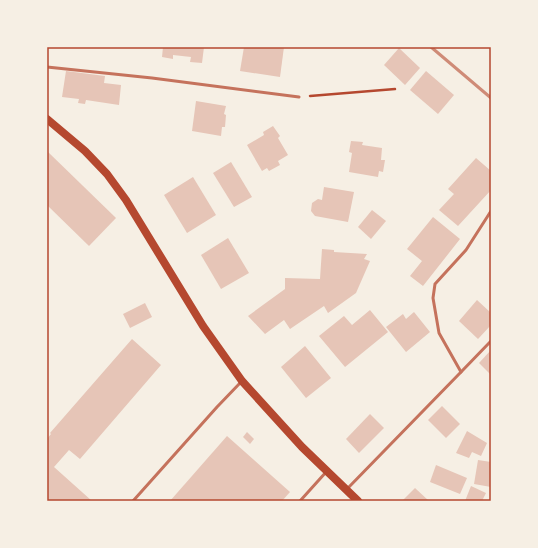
<svg xmlns="http://www.w3.org/2000/svg" width="538" height="548" viewBox="0 0 538 548" font-family="'Sofia Sans Condensed',sans-serif">
<style>
.building{fill:#e6c5b7}
.lines{fill:none;stroke-linecap:round;stroke-linejoin:round}
.path{stroke:#b5482f;stroke-width:2.5}
.service{stroke:#c5725c;stroke-width:3}
.secondary{stroke:#b5482f;stroke-width:8}
.rail{stroke:#cf8b77;stroke-width:3}
.neatline{fill:none;stroke:#b5482f;stroke-width:1.5}
</style>
<rect width="100%" height="100%" fill="#f6efe4"/>
<g class="building">
<path d="M163 47H204L202 63 190 62 191 57 173 55V59L162 57Z"/>
<path d="M244 47H284L280 77 240 71Z"/>
<path d="M399 48 420 68 405 85 384 65Z"/>
<path d="M66 71 105 76 104 83 121 85 119 105 86 100 85 104 78 103 79 99 62 97Z"/>
<path d="M426 71 454 95 438 114 410 90Z"/>
<path d="M196 101 226 106 224 114 226 115 225 127H222L221 136 192 131Z"/>
<path d="M273 126 280 136 278 138 288 155 278 161 280 165 269 171 267 168 262 171 247 145 264 135 263 132Z"/>
<path d="M351 141 363 142 362 145 382 148 381 160H385L383 172 379 171 378 177 349 172 352 153 349 152Z"/>
<path d="M47 151 116 218 89 246 47 205Z"/>
<path d="M476 158 491 171V190L458 226 439 210 454 194 448 189Z"/>
<path d="M231 162 252 197 234 207 213 173Z"/>
<path d="M193 177 216 215 187 233 164 195Z"/>
<path d="M324 187 354 192 348 222 315 216 311 211 312 203 318 199 322 200Z"/>
<path d="M372 210 386 221 371 239 358 227Z"/>
<path d="M433 217 460 239 423 286 410 276 422 261 407 249Z"/>
<path d="M228 238 249 273 221 289 201 255Z"/>
<path d="M322 249 334 250V252L367 254 364 259 370 261 356 293 328 313 324 306 290 329 284 320 265 334 248 316 285 289V278L320 279Z"/>
<path d="M477 300 491 313V325L478 339 459 321Z"/>
<path d="M145 303 152 317 130 328 123 314Z"/>
<path d="M370 310 388 332 345 367 319 336 344 316 352 325Z"/>
<path d="M414 312 430 332 406 352 386 327 403 314 406 319Z"/>
<path d="M132 339 161 365 80 459 69 450 54 467 92 501H47V439L51 434 50 433Z"/>
<path d="M305 346 331 378 306 398 281 367Z"/>
<path d="M491 350V373L490 374 479 363Z"/>
<path d="M442 406 460 424 446 438 428 420Z"/>
<path d="M370 414 384 428 359 453 346 439Z"/>
<path d="M467 431 487 443 481 456 472 452 469 458 456 453Z"/>
<path d="M247 432 254 439 250 444 243 437Z"/>
<path d="M227 436 290 492 282 501H170Z"/>
<path d="M478 460 491 462V487L474 484Z"/>
<path d="M436 465 467 478 460 494 430 482Z"/>
<path d="M471 486 486 493 482 501H465Z"/>
<path d="M415 488 429 501H402Z"/>
</g>
<g class="lines">
<path class="path" d="M310 96 395 89"/>
<g class="service">
<path d="M47 67 152 78 299 97"/>
<path d="M461 372 491 341"/>
<path d="M347 489 461 372 439 333 433 298 435 284 466 250 491 211"/>
<path d="M133 501 217 407 241 382"/>
<path d="M300 501 327 471"/>
</g>
<path class="secondary" d="M47 119 85 151 107 174 126 200 203 326 242 381 302 447 358 501"/>
<path class="rail" d="M431 47 491 98"/>
</g>
<rect width="538" height="548" fill="none" stroke="#f6efe4" stroke-width="96"/>
<rect x="48" y="48" width="442" height="452" class="neatline"/>
</svg>
